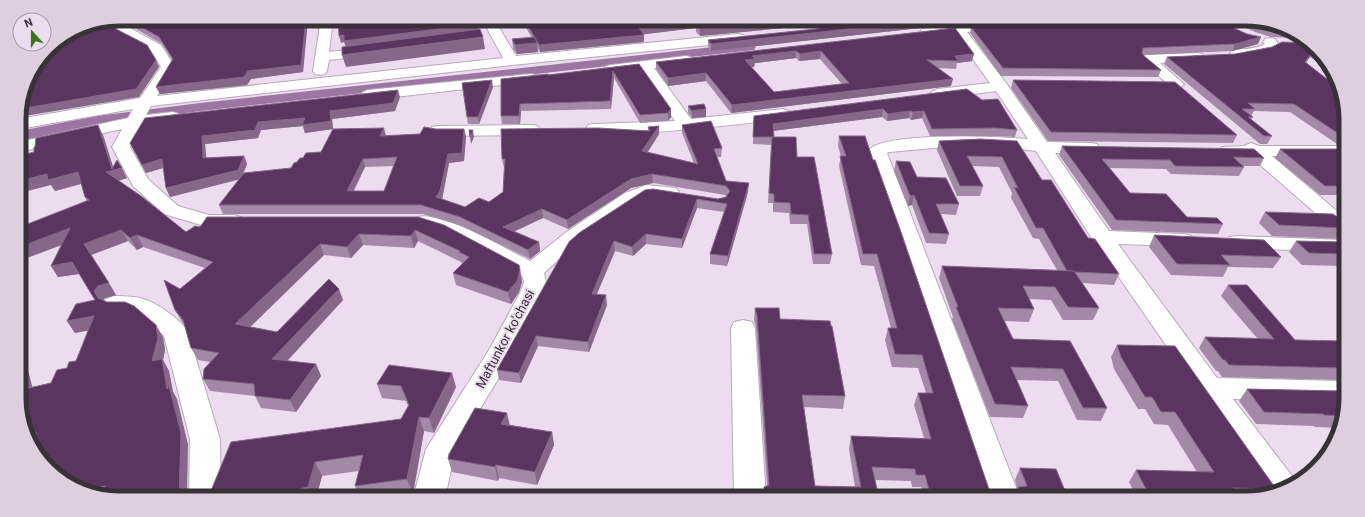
<svg xmlns="http://www.w3.org/2000/svg" width="1365" height="517" viewBox="0 0 1365 517" font-family="Roboto,sans-serif">
<style>
.lines{fill:none;stroke-linecap:round;stroke-linejoin:round}
.canal{fill:#9d75a2;fill-rule:evenodd}
.minor-casing{stroke:#b8a8ba;stroke-width:2}
.minor{fill:#fff;fill-rule:evenodd}
.wall{fill:#a488a7;fill-rule:evenodd}
.shaded-wall{fill:#86678a}
.building{fill:#5a355f;stroke:#86678a;fill-rule:evenodd}
.labels{text-anchor:middle;dominant-baseline:central;stroke-width:4;stroke-linejoin:round;paint-order:stroke}
.street-label{font-size:13px;fill:#383138;stroke:#eddcef}
.rim{fill:none;stroke:#383138;stroke-width:5}
</style>
<rect width="100%" height="100%" fill="#eddcef"/>
<g class="lines">
<path class="canal" d="M750 43 754 44 756 47 754 50 200 111 97 126 19 141V131L97 116 200 103Z"/>
<g class="minor-casing">
<g id="minor">
<path d="M117 19 130 28 161 45 175 67 157 96 503 58 482 19H494L516 56 738 34 743 35 745 38 743 41 738 42 512 65 151 106 146 115 173 112 179 114 181 117 179 120 141 125 130 147 148 179 178 206 209 215H234L241 217 244 221 241 225 234 227H208L164 214 133 186 112 147 122 129 19 152V142L128 118 133 109 19 129V119L140 98 161 67 151 51 120 34 105 22Z"/>
<path d="M321 19H333L329 52 372 47 377 48 379 51 377 54 372 55 329 60 327 71 325 74 320 75 315 74 313 71Z"/>
<path d="M945 19H957L961 25 1000 21 1005 22 1006 25 1005 28 967 32 1006 83 1047 142 1091 143 1097 144 1100 148 1097 152 1091 153H1055L1109 231 1182 234 1190 235 1193 240 1190 245 1182 246 1118 244 1217 378 1341 381V401L1233 399 1296 481 1269 491 1201 396 1198 395 1195 387 1091 237 1036 151 1011 148 945 147 889 152 887 153 1020 498H988L868 151C882 131 1001 137 1028 139L996 91 938 99 933 97 930 94 933 91 938 89 990 83 954 33 927 36 922 35 920 32 922 29 949 26Z"/>
<path d="M1270 38 1275 39 1279 45C1271 57 1245 60 1232 57L1230 54 1232 51C1243 48 1254 50 1265 44L1263 42 1265 39Z"/>
<path d="M1197 53 1202 54 1204 57 1202 60 1160 63 1184 84 1181 87 1176 89 1171 87 1140 59 1142 56 1147 55Z"/>
<path d="M686 56 691 57 693 60 691 63 654 68 691 119 783 109 789 111 791 114 789 117 783 119C733 125 684 131 634 133 619 134 602 136 588 133L586 129 588 125 594 124 675 121 640 70 611 73 606 72 604 69 606 66 611 65Z"/>
<path d="M531 74 536 75 538 78 536 81 368 100 363 98 360 95 363 92 368 90Z"/>
<path d="M532 125 538 126 540 130 538 134 532 135 438 136 432 135 430 131 432 127 438 126Z"/>
<path d="M1251 143 1259 146H1345L1344 156H1272L1344 217 1343 233 1336 231 1250 156H1228L1222 155 1219 151 1222 147 1244 146Z"/>
<path d="M646 185 676 188 679 192 676 196 669 198 649 197 639 201 579 241 544 273 546 282 544 293 513 354 455 451 445 498H413L426 449 489 350 520 293 524 282 522 275 447 235 418 225 415 221 418 217C442 211 506 249 530 261L565 233 625 193Z"/>
<path d="M1237 236 1343 240V252L1237 248 1229 247 1226 242 1229 237Z"/>
<path d="M114 296C141 296 151 299 173 316 179 321 184 325 188 332L220 439 221 498H189L190 439 164 336 142 316 132 312H114L106 309 102 304 106 299Z"/>
<path d="M743 320 752 322 755 328 766 498H734L731 328 734 322Z"/>
</g>
</g>
<use href="#minor" class="minor"/>
</g>
<g class="wall">
<path d="M119 19H197L202 24 205 25 216 23 217 26 267 19H308L303 72 251 79 247 85 160 94 156 87 172 60 162 44Z"/>
<path d="M521 19H869L883 23 888 22 884 19H948L947 25 711 51 708 46V40L816 29 821 27 820 26 815 25 700 36 696 32V28L643 34 644 42 540 52 537 47 538 52 517 54 513 49 512 39 532 38Z"/>
<path d="M958 19H1012L962 23Z"/>
<path d="M1044 19H1214L1258 44 1232 51 1143 55 1161 70 1158 77 1001 76 970 33 971 27 1040 21 1044 20Z"/>
<path d="M1225 19H1246L1278 24 1299 38 1271 37 1255 32Z"/>
<path d="M955 28 972 61 957 63 956 69 938 68 951 86 731 113 706 81 668 86 656 69V62ZM796 58 799 61 820 59 842 84 774 92 751 67H754L755 63Z"/>
<path d="M1306 43 1321 53 1328 67 1310 57 1306 62 1345 106V145L1337 144 1290 112 1254 111 1251 116 1253 117 1251 120 1272 136 1267 144H1260L1164 64 1167 57 1235 54Z"/>
<path d="M639 64 671 117 668 121 640 123 614 78 611 109 521 111 520 124H502L501 116 548 75Z"/>
<path d="M1013 80 1237 135 1233 143 1048 141 1011 88Z"/>
<path d="M493 87 479 124H468L467 117Z"/>
<path d="M967 89 1017 130 1015 137 994 136H930L922 118 911 120 909 118 887 121 882 117 773 131 774 137 797 157 832 254 830 264H813L807 224H790L789 213 773 212V203H768L771 145 753 144 754 116Z"/>
<path d="M400 97 395 111 332 119 333 129 386 136 420 134 436 129H464L466 137 464 161 449 163 442 199 465 207 489 202 503 192 504 168 502 159 648 131V127L659 126V134L648 152 694 163 682 133V125L722 148 721 157H717L726 181 748 192 727 266 710 264V254L724 212 697 208 682 248 646 244 633 256 615 251 597 294 607 305 589 352 538 346 521 383 499 380 497 370 645 190 718 199 726 197V196L725 195 653 183 631 188 568 229 543 218 514 231 539 242 540 251 530 259 462 226 423 214H223L219 205 239 179 170 197 166 188 163 168 146 173 130 143ZM303 126 305 133 333 129 321 152 303 158 291 168 243 173 247 164 244 156 206 158 205 144 258 138 261 130ZM394 166 384 191H354L365 167Z"/>
<path d="M688 106 706 117 692 118 688 113Z"/>
<path d="M103 135 113 167 127 178 118 181 186 232 200 227 418 217 520 270 522 282 519 292 511 304 456 285 453 273 462 264 461 262 418 241 414 248 363 245 351 258 324 255 250 327 277 332 343 300 287 361 316 364 321 376 296 412 261 408 255 396 210 391 203 379 210 362 198 360 191 348 185 325 182 322 175 310 180 289 205 268 143 247 137 250 128 241 91 255 116 295 105 298 103 300 163 337 165 350 163 360 169 371 173 392 177 399 188 445 36 447 24 423 23 404H21V350L24 355 32 387 51 383 67 368 76 361 88 330 75 333 67 321 95 300 79 274 58 277 51 266 62 245 24 259 20 254V227L87 201 85 197 81 184 55 191 51 185Z"/>
<path d="M839 136 992 498H923L921 487H912L911 481 875 480 879 498H763L764 487 767 486 756 328 754 320 755 308 780 319 845 396 843 409 804 407 815 486 855 487 849 449 851 436 924 438 914 405 918 393H926L918 368 892 367 885 340 888 328H891L874 266 861 265 839 166 841 156 838 146Z"/>
<path d="M980 139 1042 180 1088 238 1119 274 1114 285 1082 283 1099 308 1093 320H1063L1051 300 1029 299 1034 309 1029 322 1004 321 1013 339 1070 341 1107 408 1101 421 1077 420 1058 381 1017 380 1028 406 1023 418 990 417 952 319 953 317 939 278 942 266 1057 270 1039 239 1033 238 1011 198 1012 193 999 167 972 166 983 186 980 196H957L937 150 939 141Z"/>
<path d="M1062 146 1264 158 1260 166H1243L1244 167 1239 176 1171 174 1166 169 1110 168 1130 193 1187 217 1223 224 1218 234 1112 230 1059 155Z"/>
<path d="M1280 149H1345L1344 195H1320L1275 158Z"/>
<path d="M896 161 917 177 959 204 956 215 941 214 949 234 946 244 926 243 912 205 908 206 894 171Z"/>
<path d="M1265 212 1344 222 1343 239 1272 236 1259 223Z"/>
<path d="M1154 235 1281 257 1273 268 1228 267 1223 277 1171 275 1149 247Z"/>
<path d="M1296 241 1343 242V266L1302 265 1289 252Z"/>
<path d="M1228 285 1295 340 1342 341 1341 380 1222 377 1218 371H1216L1199 348 1205 337 1257 338 1221 296Z"/>
<path d="M1117 345 1276 489 1252 498H1137L1129 482 1136 470 1197 472 1168 425 1154 424 1145 409H1138L1114 369 1111 357Z"/>
<path d="M377 384 456 387 434 433 424 431 413 494 382 498H360L355 486 359 471 322 476 316 498H208L401 419 408 406 406 401 382 398Z"/>
<path d="M1247 389 1341 391V428L1315 427 1314 426 1256 424 1239 401Z"/>
<path d="M507 413 509 425 552 432 554 445 537 485 499 478 498 481 452 472 448 459Z"/>
<path d="M1020 468 1068 498H1013L1017 488 1015 480Z"/>
</g>
<g class="shaded-wall">
<path d="M306 19H308V20L303 72 251 79 247 85 160 94 156 87 248 71Z"/>
<path d="M805 19H815V25L700 36V29Z"/>
<path d="M940 19H948L947 25 711 51V44Z"/>
<path d="M963 19H1012L962 23Z"/>
<path d="M697 21 696 28 639 35V28Z"/>
<path d="M477 24 478 31 346 48 344 42 341 43 339 36Z"/>
<path d="M644 35V42L540 52 539 45Z"/>
<path d="M483 37 485 49 346 67 342 55Z"/>
<path d="M1261 37 1258 44 1232 51 1235 44Z"/>
<path d="M537 43 538 52 517 54 515 45Z"/>
<path d="M1314 50 1310 57 1301 69 1305 62Z"/>
<path d="M796 51V58L755 63 754 67 744 68 745 60 752 56Z"/>
<path d="M821 51 820 59 799 61 800 54Z"/>
<path d="M974 54 972 61 957 63 958 61 955 56Z"/>
<path d="M156 60 159 67 139 97 19 117V112L20 109Z"/>
<path d="M613 71 614 78 611 109 610 101Z"/>
<path d="M706 73V81L668 86V78Z"/>
<path d="M953 79 951 86 731 113 732 105Z"/>
<path d="M492 80 493 87 479 124 478 117Z"/>
<path d="M398 90 400 97 395 111 332 119 333 129 305 133 303 126 261 130 258 138 205 144 207 166 203 158 202 136 258 122 330 111Z"/>
<path d="M520 104 521 111 520 124 519 116Z"/>
<path d="M671 109V117L668 121V113Z"/>
<path d="M706 109V117L692 118V111Z"/>
<path d="M883 109 882 117 772 131 773 124Z"/>
<path d="M910 111 909 118 887 121 888 114Z"/>
<path d="M924 111 922 118 911 120 913 112Z"/>
<path d="M98 125 103 135 114 170 122 168 127 178 111 183 106 172Z"/>
<path d="M659 126V134L643 159 642 151Z"/>
<path d="M384 128 386 136H380Z"/>
<path d="M464 129 466 137 464 161 449 163 442 200 436 197 448 154Z"/>
<path d="M473 130 474 137 471 144 470 137Z"/>
<path d="M244 156 247 164 241 179 170 197 166 188Z"/>
<path d="M162 159 166 167 146 173 142 165Z"/>
<path d="M363 159 365 167 349 199 347 191Z"/>
<path d="M78 172 84 183 55 191 51 185 20 193V181L47 174Z"/>
<path d="M652 174 653 183 631 188 568 229 567 220 631 179Z"/>
<path d="M749 183 748 192 727 266 728 256Z"/>
<path d="M914 195 912 205 908 206 910 196Z"/>
<path d="M697 199V208L682 248V239Z"/>
<path d="M542 209 543 218 505 236 503 227Z"/>
<path d="M70 228 77 239 24 259 20 253V247Z"/>
<path d="M121 230 128 241 91 255 84 244Z"/>
<path d="M415 230 418 241 414 248 411 236Z"/>
<path d="M359 234 363 245 351 258 347 247Z"/>
<path d="M646 234V244L633 256 632 247Z"/>
<path d="M137 235 143 247 137 250 130 238Z"/>
<path d="M614 241 615 251 593 303 592 294Z"/>
<path d="M539 242 540 251 530 259 528 250Z"/>
<path d="M320 244 324 255 241 336 235 324Z"/>
<path d="M72 262 79 274 58 277 51 266Z"/>
<path d="M520 270 522 282 519 292 511 304 508 292Z"/>
<path d="M109 283 116 295 105 298 101 303 94 291 98 286Z"/>
<path d="M339 289 343 300 278 371 272 359Z"/>
<path d="M606 295 607 305 589 352 588 342Z"/>
<path d="M94 316 102 328 75 333 67 321Z"/>
<path d="M156 325 163 337 165 350 163 360 169 371 173 392 177 399 188 445 187 498H179L167 389 152 361Z"/>
<path d="M536 336 538 346 521 383 519 373Z"/>
<path d="M21 350 24 355 36 401 25 389 21 365Z"/>
<path d="M316 364 321 376 296 412 290 400Z"/>
<path d="M452 373 456 387 434 433 429 418Z"/>
<path d="M22 389 32 402 21 404V390Z"/>
<path d="M507 413 510 426 501 424Z"/>
<path d="M419 417 424 431 413 494 407 479Z"/>
<path d="M36 432 46 445 36 447 29 434Z"/>
<path d="M552 432 554 445 537 485 535 472Z"/>
<path d="M315 462 322 476 316 498H313L308 487Z"/>
<path d="M496 465 499 478 498 481 495 467Z"/>
<path d="M105 486 114 497 87 493 85 491Z"/>
<path d="M299 489 304 498H300Z"/>
</g>
<g class="building">
<path d="M127 19H197L202 24 205 25 216 23V26L267 19H306L301 65 248 71 244 77 156 87 173 59 159 37Z"/>
<path d="M338 19H475L477 24 344 41V35L339 36Z"/>
<path d="M524 19H805L700 29 696 25 697 21 639 28 644 35 539 45Z"/>
<path d="M821 19H869L883 23 888 22 889 19H940L711 44 708 40 816 29 821 28 823 23Z"/>
<path d="M1045 19H1214L1247 34 1261 37 1235 44 1143 48 1142 53 1144 56 1161 70 1003 68 971 27 1040 21 1044 20Z"/>
<path d="M1243 19 1278 24 1287 31 1275 30 1258 25Z"/>
<path d="M107 21 116 29 147 45 156 60 136 89 20 109 29 75 53 44 81 27Z"/>
<path d="M955 28 974 54 955 56 958 61 927 60 953 79 732 105 706 73 668 78 656 62ZM796 51 800 54 821 51 849 83 774 92 745 60 755 59 752 56Z"/>
<path d="M480 29 483 37 342 55V47Z"/>
<path d="M535 37 537 43 515 45 512 39Z"/>
<path d="M1282 42 1306 43 1321 53 1322 55 1314 50 1305 62 1336 86 1345 106V136H1342L1294 104 1248 103 1255 109H1242L1253 117H1248L1272 136H1264L1167 57 1235 54 1272 47Z"/>
<path d="M639 64 671 109 668 113 640 115 613 71 610 101 520 104 519 116H501V79L548 74V75Z"/>
<path d="M492 80 478 117H467L462 83Z"/>
<path d="M1013 80 1175 82 1237 135 1051 132Z"/>
<path d="M967 89 982 100 998 99 1017 130 996 128 932 129 924 111 913 112 910 111 888 114 883 109 773 124 774 137H753L754 116Z"/>
<path d="M398 90 393 103 330 111 331 121 302 125 305 118 258 122 255 130 202 136 203 158 244 156 238 170 166 188 162 159 142 165 130 143 145 118Z"/>
<path d="M704 104 706 109 692 111 688 106Z"/>
<path d="M711 121 722 148 714 149 726 181 749 183 728 256 710 254 727 204 697 199 682 239 646 234 632 247 614 241 592 294 606 295 588 342 536 336 519 373 497 370 569 242 579 233 645 190 653 189 718 199 726 197 730 191 726 186 652 174 631 179 567 220 542 209 503 227 539 242 528 250 460 217 421 205H219L244 173 291 168 294 163 297 162 300 158H303L306 153 321 152 333 129 384 128 380 136 420 134 424 127 436 129H464L462 153 448 154 440 191 436 197 465 207 479 198 489 202 503 192 505 159H502L501 129 598 128 650 131 648 127 659 126 642 151 698 164 682 125ZM397 157 384 191H347L363 159Z"/>
<path d="M98 125 112 169 117 160 122 168 106 172 141 196 186 232 195 226 200 227 207 217H418L444 225 519 265 520 270 517 281 508 292 453 273 469 257 459 252 460 251 415 230 411 236 359 234 347 247 320 244 235 324 277 332 329 279 339 289 272 359 316 364 290 400 255 396 254 384 203 379 204 369 219 353 191 348 183 320 175 310 164 280 180 289 213 262 137 235 130 238 121 230 84 244 109 283 98 286 94 291 98 298 107 302H125L134 306 156 325 158 338 152 361 162 359 167 389 169 386 181 433 179 498H119L104 495 105 486 85 491 44 464 37 450 36 432 29 434 24 423 22 389 21 390V365L26 388 25 389 51 383 57 370 67 368 69 362 76 361 94 316 67 321 76 304 95 300 72 262 51 266 70 228 20 247V227L89 200 85 197 78 172 48 180 47 174 20 181 19 156 34 152V147H35L36 138Z"/>
<path d="M469 130H473L470 137Z"/>
<path d="M839 136H865L873 160H875L901 232 992 498H931L925 475H916L915 469 872 467 879 498H765L764 487 769 485 757 316 755 308H779L780 319 830 321 831 326H832L845 396 802 395 815 486 861 487 851 436 931 439 918 393H933L922 355 895 354 888 328H897L877 254H863L840 156H846Z"/>
<path d="M772 137H796L797 157H814L832 254H814L808 215 791 214 790 203 774 202V194L769 193Z"/>
<path d="M980 139 1017 141 1042 180H1051L1088 238 1095 239 1119 274 1075 272 1074 271H1067L1043 228H1036L1014 187 1018 188 1002 157 967 156 983 186H960L939 141Z"/>
<path d="M1062 146 1254 149 1264 158 1233 157 1244 167 1175 166 1170 160 1102 159 1130 193 1166 194 1187 217 1217 218 1223 224 1116 220Z"/>
<path d="M1280 149H1345L1344 186H1325Z"/>
<path d="M896 161 910 162 917 177 946 178 959 204H936L949 234 929 233 914 195 910 196Z"/>
<path d="M1265 212 1333 214 1344 222 1343 228 1279 225Z"/>
<path d="M1154 235 1264 240 1281 257 1221 255 1230 265 1177 264Z"/>
<path d="M1296 241 1343 242V254L1309 253Z"/>
<path d="M942 266 1074 271 1099 308 1068 307 1055 287 1023 286 1034 309 998 308 1013 339 1070 341 1107 408H1083L1063 369 1011 367 1028 406 995 404 956 307H958Z"/>
<path d="M1228 285H1247L1295 340 1342 341V368L1229 365 1225 360H1223L1205 337 1274 339Z"/>
<path d="M1117 345 1175 346 1276 489 1233 488 1240 498H1151L1136 470 1214 472 1175 412H1161L1152 397H1145L1121 357Z"/>
<path d="M389 365 452 373 429 418 419 417 407 479 355 486 363 455 315 462 308 487 299 489 300 498H208L231 442 401 419 409 405 401 386 377 384Z"/>
<path d="M1247 389 1341 391V416L1324 415 1323 414 1264 412Z"/>
<path d="M475 408 507 413 501 424 552 432 535 472 496 465 495 467 448 459 449 454Z"/>
<path d="M1020 468 1056 469 1068 498H1022L1018 487 1027 486Z"/>
</g>
<g class="labels">
<g class="street-label">
<text transform="translate(505 339) rotate(-62)">Maftunkor ko’chasi</text>
</g>
</g>
<path d="M0 0H1365V517H0ZM119 26H1246A93 93 0 0 1 1339 119V398A93 93 0 0 1 1246 491H119A93 93 0 0 1 26 398V119A93 93 0 0 1 119 26Z" fill="#dfcee0" fill-rule="evenodd"/>
<path class="rim" d="M119 26H1246A93 93 0 0 1 1339 119V398A93 93 0 0 1 1246 491H119A93 93 0 0 1 26 398V119A93 93 0 0 1 119 26Z"/>
<g transform="translate(32 32) rotate(339)"><circle r="19" fill="#eddcef" stroke="#a598a6"/>
<path d="M0-3L7 15L0 10L-7 15Z" fill="#35791a"/>
<text y="-6" font-size="11" font-weight="bold" text-anchor="middle" fill="#383138">N</text>
</g>
</svg>
